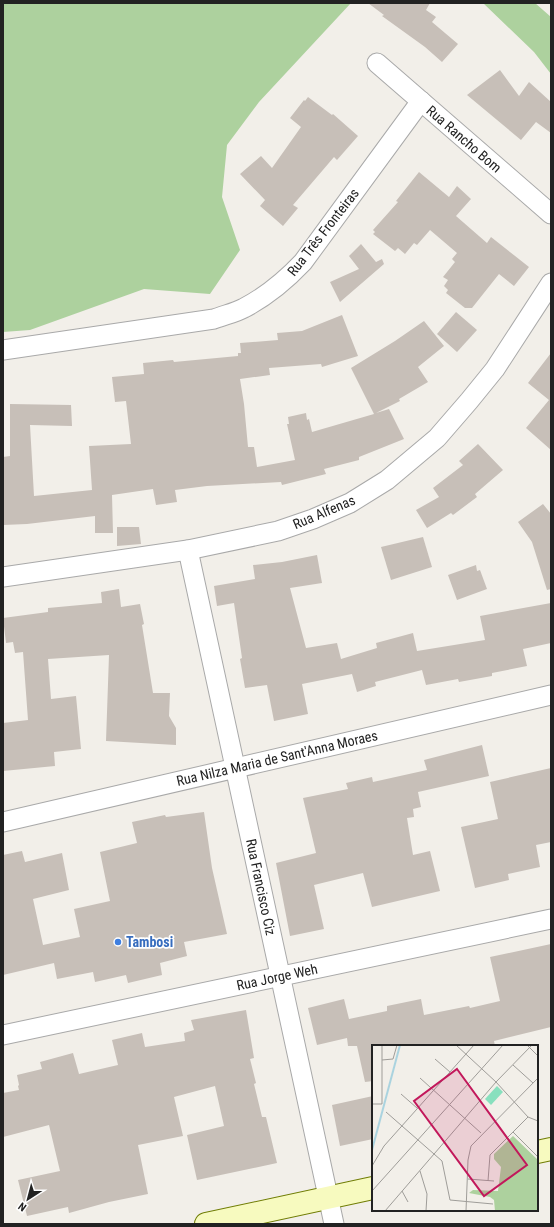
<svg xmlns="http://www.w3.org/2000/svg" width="554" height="1227" viewBox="0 0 554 1227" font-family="'Roboto Condensed',sans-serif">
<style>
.forest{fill:#add19e}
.building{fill:#c7bfb8}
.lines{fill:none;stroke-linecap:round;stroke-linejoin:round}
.street-casing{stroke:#a9a9a9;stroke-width:21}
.secondary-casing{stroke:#707d05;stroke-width:24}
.street{stroke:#fff;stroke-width:19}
.secondary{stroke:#f7fabf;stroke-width:22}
.shop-dot{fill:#3f7fe0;stroke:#fff;stroke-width:1.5}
.labels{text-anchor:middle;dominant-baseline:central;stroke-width:3.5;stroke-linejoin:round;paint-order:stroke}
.street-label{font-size:14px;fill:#222;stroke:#fff}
.shop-label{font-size:14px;font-weight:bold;fill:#366cbe;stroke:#fff;text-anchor:start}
.inset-river{fill:none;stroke:#aad3df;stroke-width:2}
.inset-road{fill:none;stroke:#9f9d99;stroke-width:1}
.view{fill:#c2185b;fill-opacity:0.15;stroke:#c2185b;stroke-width:2}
.inset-edge{fill:none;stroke:#222;stroke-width:2}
</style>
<rect width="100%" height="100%" fill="#f2efe9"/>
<g class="forest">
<path d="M3 3H351L259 102 227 145 222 197 240 250 210 294 144 289 30 330 3 332Z"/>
<path d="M483 3H535L551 17V74L534 52Z"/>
</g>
<g class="building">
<path d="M368 3H430L426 10 436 17 432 22 458 44 442 62 425 47 382 16 384 15Z"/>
<path d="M500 70 519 96 529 82 551 102V133L536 122 521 140 467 95Z"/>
<path d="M308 97 332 115 333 114 358 136 337 160 334 157 293 205 298 208 283 226 260 206 265 200 240 174 261 156 272 168 301 127 290 118 304 100 305 101Z"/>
<path d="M419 172 449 197 457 186 471 199 456 216 487 243 491 237 529 267 514 286 499 274 472 308H465L446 293 448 290 444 286 448 280 443 277 455 262 452 259 457 253 430 230 417 245 414 243 405 254 398 248 395 251 373 234 375 232 373 230 398 202 396 201Z"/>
<path d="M361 244 376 262 382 259 384 264 340 302 330 282 359 269 349 256Z"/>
<path d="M456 312 477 330 457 352 437 334Z"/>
<path d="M342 315 358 356 322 367 321 364 269 368 270 375 240 379 244 404 248 447H254L257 467 295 460 287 424H289L288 417 306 413 307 420 309 419 312 432 374 414 351 368 395 341 424 321 444 346 418 367 428 382 399 399 400 401 376 413 389 409 404 439 359 457V460L324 469 326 474 282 485 281 482 207 486 175 490 177 502 156 505 153 489 112 495 113 533H95V516L27 524 3 525V457L10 456V404L71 405 72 426 30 425 34 496 92 490 89 446 131 444 126 401 115 402 112 377 144 374 143 363 173 360 174 362 238 356V353H241L240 343 278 340 277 333 302 331Z"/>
<path d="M551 353V450L526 428 549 400 528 383Z"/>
<path d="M478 444 503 470 475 494 477 497 453 515 451 513 427 528 416 510 439 497 433 488 463 465 459 461Z"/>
<path d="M543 504 551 514V589L547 590 532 542 518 522Z"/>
<path d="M117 527H139L141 544 117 546Z"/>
<path d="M423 537 432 567 391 580 381 547Z"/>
<path d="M317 555 322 583 290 588 306 648 337 643 341 659 377 648 376 643 413 633 417 651 485 640 480 616 551 603V643L523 649 527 666 492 673V676L459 682 458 679 426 685 422 670 375 682 376 686 357 692 352 674 302 684 308 714 274 721 267 685 245 688 240 659 242 658 234 603 217 606 214 586 255 579 253 565 282 562Z"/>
<path d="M476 565 477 571 480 570 487 589 457 600 448 575Z"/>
<path d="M119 589 121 607 140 604 144 624 142 625 153 693H170L169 716 176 728V745L106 741 109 655 48 659 51 699 76 696 81 749 54 752 55 766 3 771V723L28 720 23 652 15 653 13 642 6 643 3 618 48 612V608L102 603 101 592Z"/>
<path d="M482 745 489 776 418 792 421 807 413 809 414 817 407 818 413 855 430 851 440 891 372 907 363 873 314 885 324 929 290 936 276 863 316 853 303 798 348 789 346 783 372 777 373 782 427 770 424 760Z"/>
<path d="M551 768V842L536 845 540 867 508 874 509 880 475 888 461 827 498 819 490 782Z"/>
<path d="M204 812 212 868 227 934 184 942 187 956 160 963 162 975 128 983 126 975 95 982 93 972 57 979 54 963 3 975V855L22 851 25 862 62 853 69 890 33 899 43 945 80 937 74 909 110 901 100 852 137 843 132 822 165 815 166 817Z"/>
<path d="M551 944V1027L494 1041 495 1046H373V1081L365 1082 357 1046H348L347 1038 317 1045 308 1008 344 999 349 1019 387 1011V1006L421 999 424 1015 469 1006 470 1008 500 1001 490 957Z"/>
<path d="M246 1010 254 1058 250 1059 256 1083 254 1084 262 1117H266L277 1163 197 1180 187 1135 224 1126 215 1086 174 1097 183 1136 138 1145 148 1194 109 1202 69 1213 68 1207 27 1216 18 1180 60 1171 49 1125 3 1137V1093L19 1090 18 1086 19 1085 17 1075 42 1069 40 1062 73 1053 79 1074 118 1065 112 1040 142 1033 145 1047 185 1041 184 1033 194 1030 191 1020Z"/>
<path d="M373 1096V1139L340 1146 332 1105Z"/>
</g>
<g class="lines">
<g class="street-casing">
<g id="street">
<path d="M377 63 551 214"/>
<path d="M3 350 214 319C224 315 235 313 244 308 267 296 286 280 303 262L421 101"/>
<path d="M188 550 334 1224"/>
<path d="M3 577 188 550 278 531 313 519 350 503 387 480 437 438 469 401 495 369 551 283"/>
<path d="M3 822 551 695"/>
<path d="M3 1035 551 919"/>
</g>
</g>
<g class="secondary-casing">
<g id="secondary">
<path d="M537 1152 551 1149"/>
<path d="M206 1224 373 1188"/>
</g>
</g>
<use href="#street" class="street"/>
<use href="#secondary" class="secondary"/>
</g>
<circle class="shop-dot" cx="118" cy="942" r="4"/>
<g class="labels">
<g class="street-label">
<text transform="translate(464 139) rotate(41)">Rua Rancho Bom</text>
<text transform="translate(323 232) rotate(-52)">Rua Três Fronteiras</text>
<text transform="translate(324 512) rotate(-23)">Rua Alfenas</text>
<text transform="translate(277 758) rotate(-13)">Rua Nilza Maria de Sant'Anna Moraes</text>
<text transform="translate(261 887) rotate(78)">Rua Francisco Ciz</text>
<text transform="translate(277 977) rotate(-12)">Rua Jorge Weh</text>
</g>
<g class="shop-label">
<text x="126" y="942">Tambosi</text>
</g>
</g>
<g transform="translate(372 1045)">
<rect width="166" height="166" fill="#f2efe9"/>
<path d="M141 91 166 115V166H123L122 155 118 152 97 148 101 145 126 146 129 122 122 114V109Z" fill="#add19e"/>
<path d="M125 41 131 47 119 60 113 54Z" fill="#88e0be"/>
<path class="inset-river" d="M0 105 28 0"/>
<path class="inset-road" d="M84 0 124 37 156 72 166 76M155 0 166 11M63 14 78 27M10 15 21 14 25 0M141 20 161 38M48 33 109 88M29 49 45 63M0 59H10V0M14 67 70 116 78 155 121 159M141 87 166 112M0 121 12 101 102 0M48 126 55 149 54 166M96 134 122 136M116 136 118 110 156 72M0 146 131 0M30 146 36 157M13 166 124 37 160 0M94 166 96 115 99 101 166 33"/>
<path class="view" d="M85 24 155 120 112 151 42 56Z"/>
<rect width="166" height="166" class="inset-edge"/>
</g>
<rect width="554" height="1227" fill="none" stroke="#222222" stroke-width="8"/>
<g transform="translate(28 1199) rotate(216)" stroke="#ffffff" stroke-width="3" paint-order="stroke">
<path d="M0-3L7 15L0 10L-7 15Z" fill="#222222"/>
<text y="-6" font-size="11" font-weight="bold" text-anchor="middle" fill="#222222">N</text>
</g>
</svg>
